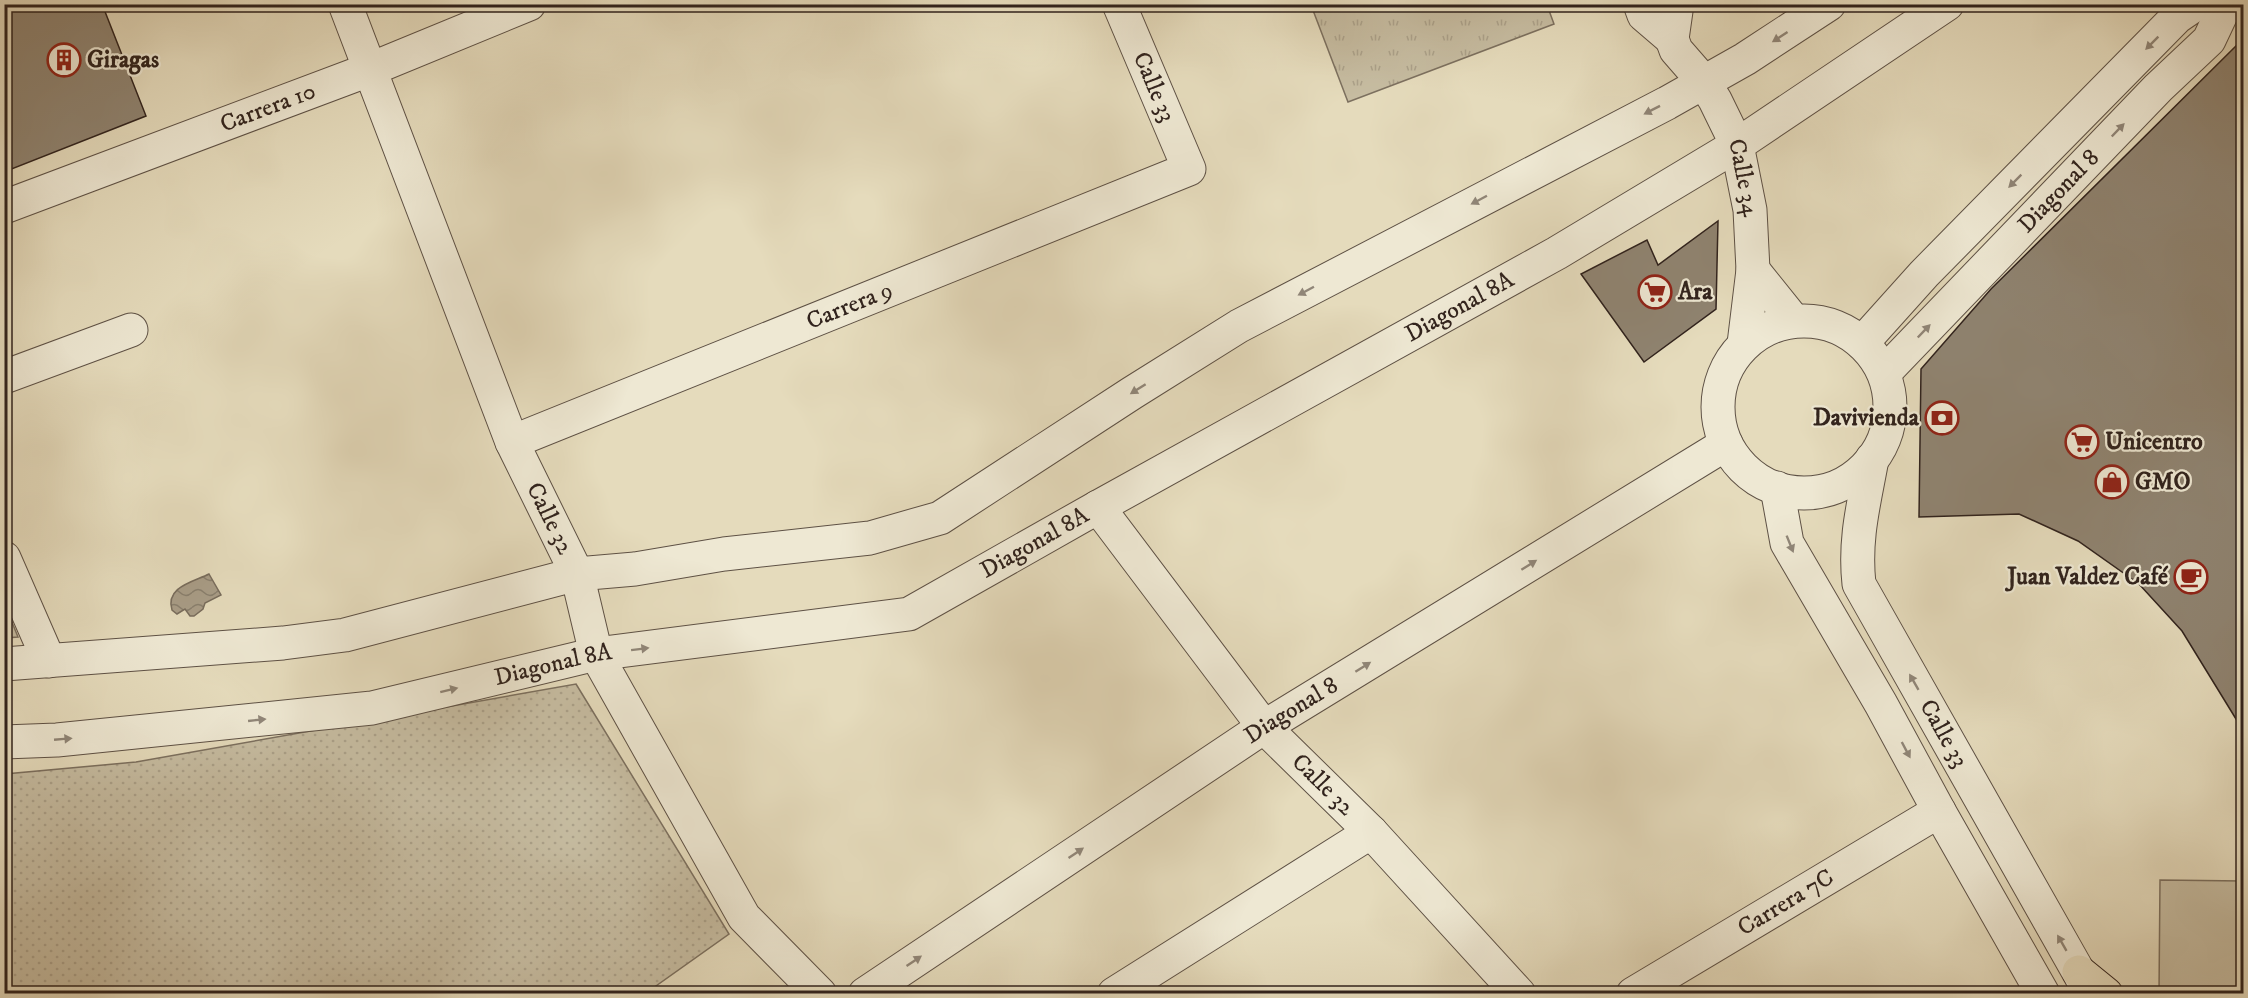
<svg xmlns="http://www.w3.org/2000/svg" width="2248" height="998" viewBox="0 0 2248 998" font-family="'IM FELL DW Pica',serif">
<style>
.grass{fill:url(#grass-dots);stroke:#7c705f;stroke-width:1.5}
.park{fill:url(#park-tufts);stroke:#7c705f;stroke-width:1.5}
.garden{fill:#c6bca1;stroke:#7c705f;stroke-width:1.5}
.water{fill:url(#water-waves);stroke:#786c5c;stroke-width:1.5}
.building{fill:#8f8370;stroke:#31231d;stroke-width:1.5}
.lines{fill:none;stroke-linecap:round;stroke-linejoin:round}
.minor-casing{stroke:#5e5145;stroke-width:35}
.major-casing{stroke:#31231d;stroke-width:35}
.minor{stroke:#eee8d3;stroke-width:33}
.major{stroke:#e5dbbc;stroke-width:33}
.oneway{fill:#908678}
.labels{text-anchor:middle;dominant-baseline:central;stroke-width:4.5;stroke-linejoin:round;paint-order:stroke}
.poi-label{font-size:24px;font-weight:bold;fill:#31231d;stroke:#eee8d3;text-anchor:start}
.street-label{font-size:24px;fill:#31231d;stroke:#eee8d3}
</style>
<defs>
<pattern id="grass-dots" width="8" height="8" patternUnits="userSpaceOnUse" patternTransform="scale(1.5)"><rect width="8" height="8" fill="#c6bca1"/><path d="M2 2h.1M6 6h.1" fill="none" stroke="#aba18a" stroke-width="1.8" stroke-linecap="round"/></pattern>
<pattern id="park-tufts" width="24" height="20" patternUnits="userSpaceOnUse" patternTransform="scale(1.5)"><rect width="24" height="20" fill="#c6bca1"/><path d="M3 7l-1-3M5 7V3M7 7l1-3M15 17l-1-3M17 17v-4M19 17l1-3" fill="none" stroke="#aba18a"/></pattern>
<pattern id="water-waves" width="16" height="10" patternUnits="userSpaceOnUse" patternTransform="scale(1.5)"><rect width="16" height="10" fill="#a89c86"/><path d="M0 5q4-4 8 0t8 0" fill="none" stroke="#897f6d"/></pattern>
</defs>
<rect width="100%" height="100%" fill="#e5dbbc"/>
<filter id="stains"><feTurbulence type="fractalNoise" baseFrequency=".00333" numOctaves="4"/><feColorMatrix values="0 0 0 0 .2 0 0 0 0 .09 0 0 0 0 .02 0 0 0 .5 -.17"/></filter>
<radialGradient id="worn" r=".72"><stop offset=".6" stop-color="#630" stop-opacity="0"/><stop offset="1" stop-color="#630" stop-opacity=".3"/></radialGradient>
<g class="grass">
<path d="M4 605H5L18 637 5 638Z"/>
<path d="M576 684 729 934 646 993 5 994V774L136 762Z"/>
</g>
<path class="park" d="M1311 5H1547L1554 24 1348 102Z"/>
<path class="garden" d="M2160 880 2243 881V993H2159Z"/>
<path class="water" d="M209 574 221 595 205 603 203 609 194 616H190L185 609 177 614 172 610C165 587 193 582 209 574Z"/>
<g class="building">
<path d="M4 4H102L146 116 4 172Z"/>
<path d="M2244 38V732L2182 631 2139 584 2078 541 2019 514 1919 517 1921 369 1991 289Z"/>
<path d="M1718 221 1716 309 1644 362 1581 274 1647 240 1658 265Z"/>
</g>
<g class="lines">
<g class="minor-casing">
<g id="minor">
<path id="s1" d="M345 4 512 442 577 574 596 654 744 917 820 994"/>
<path d="M1640 4 1644 15 1672 39"/>
<path id="s2" d="M1677 4 1672 39 1676 50 1703 81 1715 100 1737 145 1750 210 1753 270 1744 344"/>
<path id="s3" d="M4 207 371 69 529 4"/>
<path d="M1753 270 1794 321"/>
<circle cx="1804" cy="407" r="86"/>
<path d="M1862 343 1924 274 2177 17 2196 4"/>
<path id="s4" d="M1884 373 2158 88 2209 40 2226 4"/>
<path d="M4 377 131 330"/>
<path id="s5" d="M512 442 1189 169 1119 4"/>
<path id="s6" d="M1872 459C1864 503 1854 539 1859 584L2091 994"/>
<path d="M1777 488 1787 543 1881 704 1939 811 2043 994"/>
<path id="s7" d="M1098 507 1264 727 1371 832 1519 994"/>
<path d="M4 558 49 661"/>
<path d="M4 664 283 643 345 635 577 574 635 569 724 554 870 538 940 518 1132 393 1239 326 1667 103 1745 59 1829 4"/>
<path id="s8" d="M4 742 57 740 372 708 596 654 909 614 1098 507 1557 253 1737 145 1947 4"/>
<path id="s9" d="M865 994 1264 727 1726 444"/>
<path d="M1114 994 1371 832"/>
<path id="s10" d="M1633 994 1939 811"/>
</g>
</g>
<g class="major-casing">
<path id="major" d="M2079 972 2106 994"/>
</g>
<use href="#minor" class="minor"/>
<use href="#major" class="major"/>
</g>
<defs><path id="oneway-solid" d="M-6-.8H1V-3.2L6.5 0L1 3.2V.8H-6Z" transform="scale(1.5)"/></defs>
<g class="oneway">
<use href="#oneway-solid" transform="translate(1780 37) rotate(147)"/>
<use href="#oneway-solid" transform="translate(2152 43) rotate(135)"/>
<use href="#oneway-solid" transform="translate(1652 110) rotate(153)"/>
<use href="#oneway-solid" transform="translate(2118 130) rotate(-46)"/>
<use href="#oneway-solid" transform="translate(2015 181) rotate(135)"/>
<use href="#oneway-solid" transform="translate(1479 200) rotate(152)"/>
<use href="#oneway-solid" transform="translate(1306 291) rotate(152)"/>
<use href="#oneway-solid" transform="translate(1924 331) rotate(-46)"/>
<use href="#oneway-solid" transform="translate(1138 389) rotate(148)"/>
<use href="#oneway-solid" transform="translate(1790 544) rotate(68)"/>
<use href="#oneway-solid" transform="translate(1529 565) rotate(-32)"/>
<use href="#oneway-solid" transform="translate(640 649) rotate(-7)"/>
<use href="#oneway-solid" transform="translate(1363 667) rotate(-32)"/>
<use href="#oneway-solid" transform="translate(1914 682) rotate(-120)"/>
<use href="#oneway-solid" transform="translate(449 690) rotate(-14)"/>
<use href="#oneway-solid" transform="translate(257 720) rotate(-6)"/>
<use href="#oneway-solid" transform="translate(63 739) rotate(-5)"/>
<use href="#oneway-solid" transform="translate(1906 750) rotate(62)"/>
<use href="#oneway-solid" transform="translate(1076 853) rotate(-34)"/>
<use href="#oneway-solid" transform="translate(2062 943) rotate(-120)"/>
<use href="#oneway-solid" transform="translate(914 961) rotate(-34)"/>
</g>
<defs>
<g id="building-ring" transform="scale(1.725)"><circle r="9.5" fill="#eee8d3" stroke="#8f2418" stroke-width="1.5"/><path d="M-4-6H4V6H1V3H-1V6H-4ZM-2.5-4.3h1.7v1.8h-1.7ZM.8-4.3h1.7v1.8H.8ZM-2.5-1h1.7V.8h-1.7ZM.8-1h1.7V.8H.8Z" fill="#8f2418"/></g>
<g id="supermarket-ring" transform="scale(1.725)"><circle r="9.5" fill="#eee8d3" stroke="#8f2418" stroke-width="1.5"/><path d="M-6-5.5h2.5l.6 2H6L4.5 2H-2.5L-4.4-4H-6ZM-1.5 3.2a1.3 1.3 0 1 0 .1 0ZM3 3.2a1.3 1.3 0 1 0 .1 0Z" fill="#8f2418"/></g>
<g id="bank-ring" transform="scale(1.725)"><circle r="9.5" fill="#eee8d3" stroke="#8f2418" stroke-width="1.5"/><path d="M-6-4H6V4H-6ZM0-2.3a2.3 2.3 0 1 0 0 4.6a2.3 2.3 0 1 0 0-4.6Z" fill="#8f2418"/></g>
<g id="shop-ring" transform="scale(1.725)"><circle r="9.5" fill="#eee8d3" stroke="#8f2418" stroke-width="1.5"/><path d="M-5-2.5h2.3a2.7 3.5 0 0 1 5.4 0H5L5.5 6h-11ZM-1.5-2.5h3a1.5 2.3 0 0 0-3 0Z" fill="#8f2418"/></g>
<g id="cafe-ring" transform="scale(1.725)"><circle r="9.5" fill="#eee8d3" stroke="#8f2418" stroke-width="1.5"/><path d="M-5.5-4.5H6V0H3Q3 3.5 0 3.5H-2.5Q-5.5 3.5-5.5 0ZM3-3.2v2h1.7v-2ZM-6 4.5H4V6H-6Z" fill="#8f2418"/></g>
</defs>
<g fill-rule="evenodd">
<use href="#building-ring" x="64" y="60"/>
<use href="#supermarket-ring" x="1655" y="292"/>
<use href="#bank-ring" x="1942" y="418"/>
<use href="#supermarket-ring" x="2082" y="442"/>
<use href="#shop-ring" x="2112" y="482"/>
<use href="#cafe-ring" x="2191" y="577"/>
</g>
<g class="labels">
<g class="poi-label">
<text x="87" y="60">Giragas</text>
<text x="1678" y="292">Ara</text>
<text x="1919" y="418" text-anchor="end">Davivienda</text>
<text x="2105" y="442">Unicentro</text>
<text x="2135" y="482">GMO</text>
<text x="2168" y="577" text-anchor="end">Juan Valdez Café</text>
</g>
<g class="street-label">
<text transform="translate(1154 87) rotate(67)">Calle 33</text>
<text stroke="none"><textPath href="#s3" startOffset="282">Carrera 10</textPath></text>
<text stroke="none"><textPath href="#s2" startOffset="194">Calle 34</textPath></text>
<text stroke="none"><textPath href="#s4" startOffset="252">Diagonal 8</textPath></text>
<text stroke="none"><textPath href="#s5" startOffset="364">Carrera 9</textPath></text>
<text stroke="none"><textPath href="#s8" startOffset="1546">Diagonal 8A</textPath></text>
<text stroke="none"><textPath href="#s1" startOffset="554">Calle 32</textPath></text>
<text stroke="none"><textPath href="#s8" startOffset="1060">Diagonal 8A</textPath></text>
<text stroke="none"><textPath href="#s8" startOffset="556">Diagonal 8A</textPath></text>
<text stroke="none"><textPath href="#s9" startOffset="512">Diagonal 8</textPath></text>
<text stroke="none"><textPath href="#s6" startOffset="298">Calle 33</textPath></text>
<text stroke="none"><textPath href="#s7" startOffset="358">Calle 32</textPath></text>
<text stroke="none"><textPath href="#s10" startOffset="178">Carrera 7C</textPath></text>
</g>
</g>
<rect width="2248" height="998" fill="none" stroke="#e5dbbc" stroke-width="24"/>
<rect x="6" y="6" width="2236" height="986" fill="none" stroke="#31231d" stroke-width="3"/>
<rect x="12" y="12" width="2224" height="974" fill="none" stroke="#31231d" stroke-width="1.5"/>
<rect width="100%" height="100%" filter="url(#stains)"/>
<rect width="100%" height="100%" fill="url(#worn)"/>
</svg>
